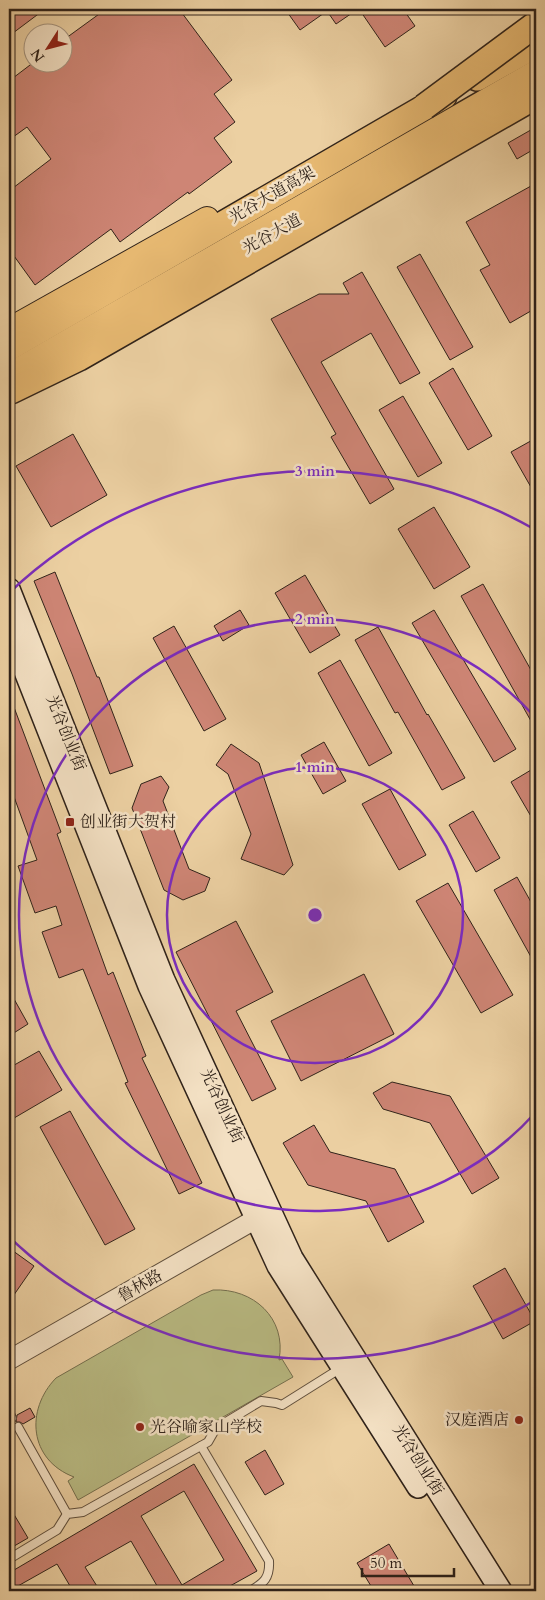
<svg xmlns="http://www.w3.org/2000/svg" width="545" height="1600" viewBox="0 0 545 1600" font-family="Cardo,'Noto Serif SC',serif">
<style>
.green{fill:#b9bb83;stroke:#746f4e}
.building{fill:#ce8575;stroke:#30231a;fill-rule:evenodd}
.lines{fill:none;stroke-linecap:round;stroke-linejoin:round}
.service-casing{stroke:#5f4e3c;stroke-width:10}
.tertiary-casing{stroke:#5f4e3c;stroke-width:21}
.secondary-casing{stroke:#30231a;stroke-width:24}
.primary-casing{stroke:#30231a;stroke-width:26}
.trunk-casing{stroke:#30231a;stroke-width:28}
.service{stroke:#f3e0c3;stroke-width:8}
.tertiary{stroke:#f3e0c3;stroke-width:19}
.secondary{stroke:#f3e0c3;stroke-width:21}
.primary{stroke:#e6b871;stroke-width:24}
.trunk{stroke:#e6b871;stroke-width:25}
.trunk-bridge-casing{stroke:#30231a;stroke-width:28;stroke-linecap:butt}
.trunk-bridge{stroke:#e6b871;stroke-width:25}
.ring{fill:none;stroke:#7b2cbf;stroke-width:2.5}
.poi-dot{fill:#8f2418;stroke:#f3e0c3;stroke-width:2}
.labels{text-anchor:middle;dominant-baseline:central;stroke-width:5;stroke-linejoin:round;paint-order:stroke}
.street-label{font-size:16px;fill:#30231a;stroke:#f3e0c3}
.poi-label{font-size:16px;fill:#30231a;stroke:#f3e0c3;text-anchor:start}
.centre{fill:#7b2cbf;stroke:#f3e0c3;stroke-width:2.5}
.ring-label{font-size:15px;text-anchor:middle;font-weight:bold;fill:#7b2cbf;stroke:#f3e0c3;stroke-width:5;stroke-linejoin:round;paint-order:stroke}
</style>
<rect width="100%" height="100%" fill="#ecd0a2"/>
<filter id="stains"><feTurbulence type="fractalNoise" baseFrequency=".004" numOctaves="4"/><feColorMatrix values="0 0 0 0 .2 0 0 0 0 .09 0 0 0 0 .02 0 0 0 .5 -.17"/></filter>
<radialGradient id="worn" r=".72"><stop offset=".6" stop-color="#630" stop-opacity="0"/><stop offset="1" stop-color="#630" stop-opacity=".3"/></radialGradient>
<path class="green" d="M213 1290C253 1288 287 1318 279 1360L282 1359 293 1377 78 1500 68 1481 74 1477C29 1460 25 1410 56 1378L201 1295Z"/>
<g class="building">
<path d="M9 9H45L9 36Z"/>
<path d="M106 9H179L232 80 214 94 235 122 214 138 232 162 189 194 188 192 120 242 111 229 35 285 9 249V191L51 159 27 127 9 140V81L34 62H62V41Z"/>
<path d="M285 9H358L336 24 327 11 300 30Z"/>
<path d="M359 9H403L415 26 385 47Z"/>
<path d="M536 127V148L517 159 508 143Z"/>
<path d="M531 186 536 195V308L510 323 480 270 490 265 466 222Z"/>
<path d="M420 254 473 347 450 360 397 267Z"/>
<path d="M362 272 420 373 400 384 371 333 321 362 394 489 370 504 331 437 336 434 271 319 319 294H349L343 283Z"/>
<path d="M453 368 492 436 468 450 429 383Z"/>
<path d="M403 396 442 463 418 477 379 410Z"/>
<path d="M73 434 107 495 51 527 16 466Z"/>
<path d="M536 438V496L511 452Z"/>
<path d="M434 507 470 567 434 589 398 529Z"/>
<path d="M55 572 97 677H99L133 766 110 774 72 674 34 581Z"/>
<path d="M305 575 340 635 310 653 275 593Z"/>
<path d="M483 584 536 679V730L461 596Z"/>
<path d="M240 610 249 625 223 641 214 626Z"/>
<path d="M434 610 516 749 494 762 412 623Z"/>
<path d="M174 626 226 719 204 731 153 638Z"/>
<path d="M378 627 427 715 428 714 465 778 442 790 398 712 395 713 355 640Z"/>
<path d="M340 660 392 753 369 766 318 673Z"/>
<path d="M9 694 61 832 57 834 108 975 113 972 146 1056 142 1058 202 1183 179 1194 125 1083 128 1082 83 969 59 978 42 932 62 925 56 906 35 913 18 866 37 860 9 783Z"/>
<path d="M324 742 346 781 323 794 301 755Z"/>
<path d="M231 744 259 763 293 865 284 875 241 859 251 834 228 774 216 765Z"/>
<path d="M536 767V825L511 782Z"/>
<path d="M161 776 169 787 163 801 189 869 210 878 205 891 183 900 164 890 132 808 141 784Z"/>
<path d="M390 789 426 855 399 870 362 804Z"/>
<path d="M473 811 500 858 476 872 449 825Z"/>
<path d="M517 877 536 911V966L494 890Z"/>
<path d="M448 883 513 995 481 1013 416 901Z"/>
<path d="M236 921 273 992 236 1011 276 1089 252 1101 176 952Z"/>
<path d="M364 974 394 1034 301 1081 271 1021Z"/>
<path d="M9 990 28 1024 9 1036Z"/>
<path d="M39 1051 62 1090 9 1121V1068Z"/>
<path d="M392 1082 450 1096 499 1178 472 1194 430 1123 383 1109 373 1093Z"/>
<path d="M70 1111 135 1229 105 1245 40 1127Z"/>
<path d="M314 1125 330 1152 395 1169 424 1222 388 1242 366 1201 308 1185 283 1143Z"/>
<path d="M9 1248 34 1266 9 1302Z"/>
<path d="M505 1268 535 1321 503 1339 473 1286Z"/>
<path d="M30 1408 35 1417 23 1424 20 1422H16L17 1415Z"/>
<path d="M265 1450 284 1484 265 1495 245 1462Z"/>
<path d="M194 1464 257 1571 221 1591H160L131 1541 85 1567 100 1591H73L57 1564 9 1591V1573ZM184 1491 224 1560 182 1585 141 1516Z"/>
<path d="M9 1506 28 1538 9 1549Z"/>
<path d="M389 1544 417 1591H374L357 1563Z"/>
</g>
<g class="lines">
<g class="service-casing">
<g id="service">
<path d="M9 1412 12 1418"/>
<path d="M18 1427 67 1514"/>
<path d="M201 1446 269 1561C270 1578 264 1583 250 1591"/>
<path d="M9 1559 57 1530 67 1514 83 1512 208 1442 216 1428 261 1401 276 1403 282 1405 341 1368"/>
</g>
</g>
<g class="tertiary-casing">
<path id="tertiary" d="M9 1360 268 1212"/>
</g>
<g class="secondary-casing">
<g id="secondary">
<path d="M9 589 164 980 292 1258 501 1591"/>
<path d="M9 631 149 986 278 1266 418 1487"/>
</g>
</g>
<g class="primary-casing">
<path id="primary" d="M9 330 207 219"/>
</g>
<g class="trunk-casing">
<g id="trunk">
<path d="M477 78 536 45"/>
<path d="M9 348 444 96"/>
<path d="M9 376 536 73"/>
<path d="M11 391 79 358 536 96"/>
</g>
</g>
<use href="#service" class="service"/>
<use href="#tertiary" class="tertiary"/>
<use href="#secondary" class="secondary"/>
<use href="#primary" class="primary"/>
<use href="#trunk" class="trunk"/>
<g class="trunk-bridge-casing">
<path id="trunk-bridge" d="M424 107 536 24"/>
</g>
<use href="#trunk-bridge" class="trunk-bridge"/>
</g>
<g class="ring">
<circle cx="315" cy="915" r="148"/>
<path d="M535 1113A296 296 0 1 1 535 717"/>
<path d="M534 1301A444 444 0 0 1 9 1237M9 593A444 444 0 0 1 534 529"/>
</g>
<g class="poi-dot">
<rect x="65" y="817" width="10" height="10" rx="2.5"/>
<circle cx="519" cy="1420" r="5"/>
<circle cx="140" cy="1427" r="5"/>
</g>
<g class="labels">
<g class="street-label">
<text transform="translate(272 195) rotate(-30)">光谷大道高架</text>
<text transform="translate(272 234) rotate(-29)">光谷大道</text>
<text transform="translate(66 733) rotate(68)">光谷创业街</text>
<text transform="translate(222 1106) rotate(65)">光谷创业街</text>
<text transform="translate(140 1286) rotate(-30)">鲁林路</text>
<text transform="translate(418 1460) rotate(58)">光谷创业街</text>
</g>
<g class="poi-label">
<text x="80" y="822">创业街大贺村</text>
<text x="509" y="1420" text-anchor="end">汉庭酒店</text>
<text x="150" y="1427">光谷喻家山学校</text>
</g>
</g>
<circle cx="315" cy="915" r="8" class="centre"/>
<g class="ring-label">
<text x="315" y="476">3 min</text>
<text x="315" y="624">2 min</text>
<text x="315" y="772">1 min</text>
</g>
<rect width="545" height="1600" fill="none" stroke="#ecd0a2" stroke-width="30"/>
<rect x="10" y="10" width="525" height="1580" fill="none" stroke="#30231a" stroke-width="2.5"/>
<rect x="15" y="15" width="515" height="1570" fill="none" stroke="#30231a"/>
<g transform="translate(48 48) rotate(234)"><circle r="24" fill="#f3e0c3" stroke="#a5947f"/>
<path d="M0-4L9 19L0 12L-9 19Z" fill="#8f2418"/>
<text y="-8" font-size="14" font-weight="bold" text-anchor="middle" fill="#30231a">N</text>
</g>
<path d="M362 1568v8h92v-8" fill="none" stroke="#30231a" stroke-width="2.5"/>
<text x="370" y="1568" font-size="15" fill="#30231a" stroke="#f3e0c3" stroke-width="4" paint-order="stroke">50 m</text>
<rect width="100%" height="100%" filter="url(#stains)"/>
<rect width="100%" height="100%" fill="url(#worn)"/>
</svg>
